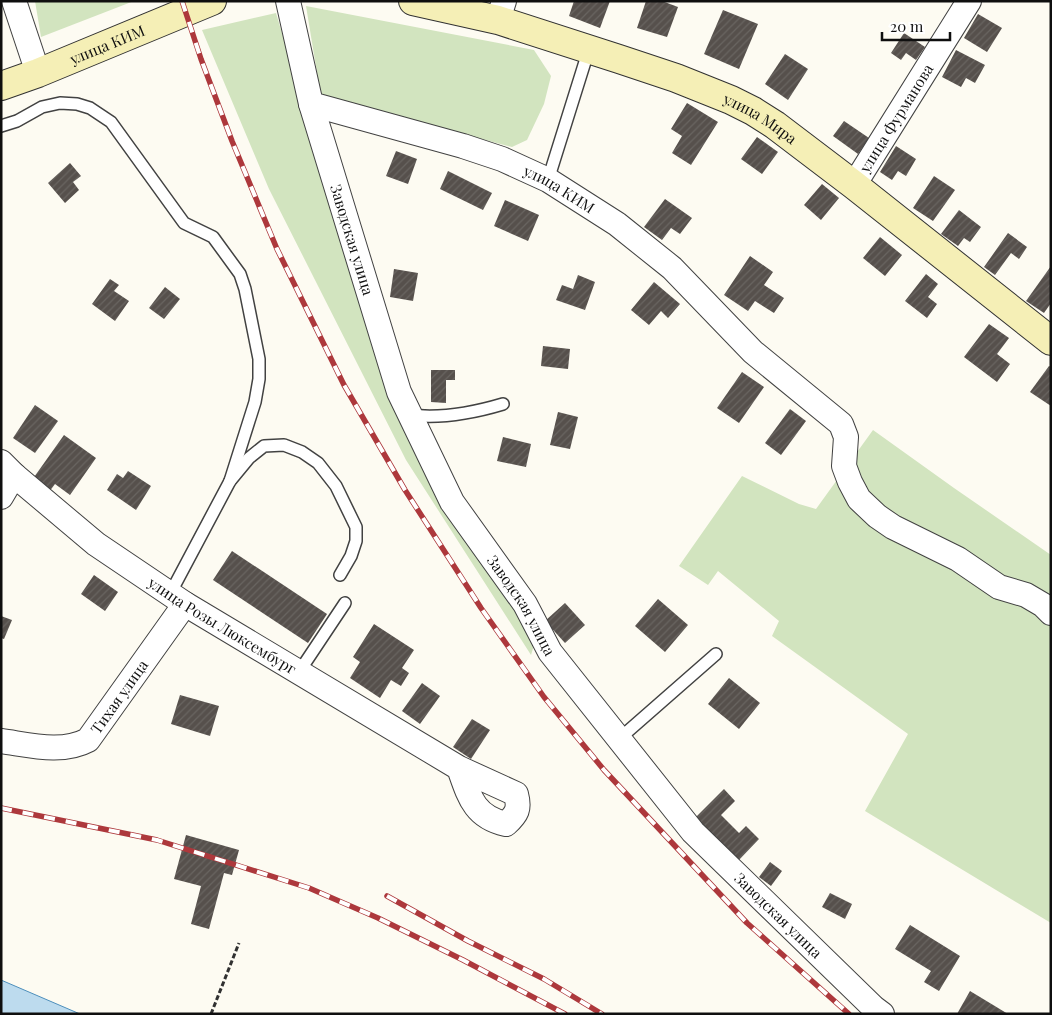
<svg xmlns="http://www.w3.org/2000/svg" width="1052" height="1015" viewBox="0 0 1052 1015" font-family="'Playfair Display',serif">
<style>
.grass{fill:#d2e4bf}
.water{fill:#bddbee;stroke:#4d8fbc}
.building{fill:url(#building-hatch)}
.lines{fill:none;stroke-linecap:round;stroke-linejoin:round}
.lane-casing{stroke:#424242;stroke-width:14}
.street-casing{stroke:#424242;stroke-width:26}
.secondary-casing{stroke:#313131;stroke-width:30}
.path{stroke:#313131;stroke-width:3;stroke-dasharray:5 2.5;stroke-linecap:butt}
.lane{stroke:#fff;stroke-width:11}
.street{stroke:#fff;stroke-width:24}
.secondary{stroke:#f5efb6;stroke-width:28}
.rail-casing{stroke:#ad383c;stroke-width:5.5}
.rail{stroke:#fff;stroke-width:4;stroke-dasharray:11;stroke-linecap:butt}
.labels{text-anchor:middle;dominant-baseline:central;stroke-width:5;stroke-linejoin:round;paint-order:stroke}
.street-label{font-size:15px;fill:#0f0f0f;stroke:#fff}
</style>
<defs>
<pattern id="building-hatch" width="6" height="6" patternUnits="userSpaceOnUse" patternTransform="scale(1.25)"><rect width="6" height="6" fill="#56504c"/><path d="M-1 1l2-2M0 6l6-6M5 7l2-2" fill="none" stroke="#696561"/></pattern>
</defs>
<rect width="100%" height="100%" fill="#fdfbf2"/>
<g class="grass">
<path d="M35 1H134L41 37Z"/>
<path d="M306 6 534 50 551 76 544 104 527 140 512 147 321 97Z"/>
<path d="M276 13 320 160 375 334 535 642 531 655 406 460 269 189 202 30Z"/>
<path d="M873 430 954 488 1051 555V923L865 811 908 734 772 636 779 621 718 571 708 585 679 566 742 476 799 504 816 509Z"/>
</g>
<path class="water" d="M1 980 80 1014H1Z"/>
<g class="building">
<path d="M574 1H610L600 28 569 16Z"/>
<path d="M646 1H662L678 7 667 37 637 28Z"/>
<path d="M723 10 758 24 739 69 704 54Z"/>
<path d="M978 14 1002 28 987 52 964 38Z"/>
<path d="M904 33 925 47 916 60 906 53 901 60 891 53Z"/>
<path d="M956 50 985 65 975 83 966 78 961 87 942 77Z"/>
<path d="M785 54 808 69 788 100 765 84Z"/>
<path d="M687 103 718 122 691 165 672 153 682 136 671 129Z"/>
<path d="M844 121 869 138 858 154 833 136Z"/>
<path d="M757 137 778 152 762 174 741 159Z"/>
<path d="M896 146 916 159 906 176 898 171 892 180 880 172Z"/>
<path d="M396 151 417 159 408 184 386 176Z"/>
<path d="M70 163 81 176 73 182 79 190 65 203 48 183Z"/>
<path d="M448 171 492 193 483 210 440 189Z"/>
<path d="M934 176 955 190 933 221 913 208Z"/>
<path d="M822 184 839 198 821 220 804 205Z"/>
<path d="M665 199 692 218 680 234 671 228 662 240 644 227Z"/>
<path d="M505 200 539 215 528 241 494 226Z"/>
<path d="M959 210 981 227 970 242 964 238 958 246 941 234Z"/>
<path d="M1008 233 1027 247 1019 259 1011 253 995 275 984 267Z"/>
<path d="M880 237 902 255 885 276 863 258Z"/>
<path d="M750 256 773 272 764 285 784 298 774 313 755 301 748 311 724 295Z"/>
<path d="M1051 266V303L1044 313 1026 301Z"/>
<path d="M394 269 418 273 413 301 390 297Z"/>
<path d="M926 274 938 284 928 297 937 304 927 318 905 301Z"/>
<path d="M578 275 595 282 585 310 556 300 562 285 573 289Z"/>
<path d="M110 279 119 285 114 291 129 301 115 321 92 304Z"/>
<path d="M654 282 680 304 668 318 661 311 649 325 631 310Z"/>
<path d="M165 287 180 299 164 319 149 308Z"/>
<path d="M989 324 1009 338 997 354 1010 364 997 382 964 357Z"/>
<path d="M543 346 570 349 568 369 541 366Z"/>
<path d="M1049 366 1051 367V406L1030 392Z"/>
<path d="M431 370H455V380H446V403L431 402Z"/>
<path d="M742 372 764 387 739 423 717 408Z"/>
<path d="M35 405 58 421 35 453 13 438Z"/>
<path d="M790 409 806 421 781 455 765 443Z"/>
<path d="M558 412 578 417 570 449 550 445Z"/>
<path d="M64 435 96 458 70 495 55 484 49 492 32 480Z"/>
<path d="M503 437 531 444 526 467 497 461Z"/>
<path d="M128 471 151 486 136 510 107 490 117 474 123 478Z"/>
<path d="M232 551 327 614 308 643 213 580Z"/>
<path d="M94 575 118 592 105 611 81 594Z"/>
<path d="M658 599 688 625 665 652 635 626Z"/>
<path d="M565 603 585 625 565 643 545 621Z"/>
<path d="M1 616 12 620 4 639 1 638Z"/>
<path d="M374 624 414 650 402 668 409 673 401 686 391 680 380 698 350 678 360 662 353 657Z"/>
<path d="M729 678 760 703 739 729 708 704Z"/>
<path d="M422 683 440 696 420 724 402 711Z"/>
<path d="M180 695 219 706 210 736 171 724Z"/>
<path d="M472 719 490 730 471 759 453 747Z"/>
<path d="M724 789 735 801 721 815 739 833 746 826 759 839 738 861 695 818Z"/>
<path d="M186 835 239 850 232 875 224 873 209 929 191 924 201 886 174 879Z"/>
<path d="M770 862 782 871 771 886 759 877Z"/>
<path d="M830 893 852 904 845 919 822 907Z"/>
<path d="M910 925 960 956 939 991 924 982 931 971 895 949Z"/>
<path d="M970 991 1008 1014H957Z"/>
</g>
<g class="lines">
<g class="lane-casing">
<g id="lane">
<path d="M1 126 17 121 42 107 60 103 77 104 90 108 111 122 184 223 213 237 240 274 245 289 259 359V379L255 402 230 481"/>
<path d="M548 180 589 49"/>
<path d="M410 415C442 419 473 413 503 404"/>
<path d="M170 594 230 481 249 458 264 446 284 445 302 452 318 463 336 486 356 527V541L351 556 340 575"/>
<path d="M299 672 345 603"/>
<path d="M619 739 716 654"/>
</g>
</g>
<g class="street-casing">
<g id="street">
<path d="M14 1 38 73"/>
<path id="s1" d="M288 1 311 104 463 146 502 159 548 180 617 224 672 268 753 352 841 424 846 437 844 466 850 482 859 499 877 516 893 527 958 559 999 587 1026 595 1043 605 1051 613"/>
<path d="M498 20 504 1"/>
<path id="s2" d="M311 104 399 392 452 502 525 604 550 652 693 832 874 1008 882 1014"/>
<path id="s3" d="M854 185 969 1"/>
<path id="s4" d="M1 462 14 475 96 544 185 604 459 768 516 794C520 809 517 814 506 824 474 817 469 796 459 768"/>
<path d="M1 497 14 475"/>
<path id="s5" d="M1 741C30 745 62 754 88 740L185 604"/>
</g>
</g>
<g class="secondary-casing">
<g id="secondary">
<path id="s6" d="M413 1 498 20 619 59 676 78 731 100 753 111 775 125 854 185 1051 341"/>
<path id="s7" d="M1 86 38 73 212 1"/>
</g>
</g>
<path class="path" d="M211 1014 239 943"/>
<use href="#lane" class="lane"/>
<use href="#street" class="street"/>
<use href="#secondary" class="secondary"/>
<g class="rail-casing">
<g id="rail">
<path d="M182 1 201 59 232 141 277 249 344 385 405 490 481 608 544 697 604 770 747 923 849 1014"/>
<path d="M1 808 157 840 309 888 378 918 463 960 565 1014"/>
<path d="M387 896 468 941 544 979 602 1014"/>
</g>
</g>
<use href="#rail" class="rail"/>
</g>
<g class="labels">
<g class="street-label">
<text stroke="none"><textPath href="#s7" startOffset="114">улица КИМ</textPath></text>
<text stroke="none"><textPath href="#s3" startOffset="79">улица Фурманова</textPath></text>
<text stroke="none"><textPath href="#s6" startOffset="368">улица Мира</textPath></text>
<text stroke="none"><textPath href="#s1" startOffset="369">улица КИМ</textPath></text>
<text stroke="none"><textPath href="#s2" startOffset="142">Заводская улица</textPath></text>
<text stroke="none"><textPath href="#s2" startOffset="548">Заводская улица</textPath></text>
<text stroke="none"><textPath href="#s4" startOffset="276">улица Розы Люксембург</textPath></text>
<text stroke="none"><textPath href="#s5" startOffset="142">Тихая улица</textPath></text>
<text stroke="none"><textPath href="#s2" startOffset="952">Заводская улица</textPath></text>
</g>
</g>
<rect width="1052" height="1015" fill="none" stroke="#0f0f0f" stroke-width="5"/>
<path d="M882 32v8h68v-8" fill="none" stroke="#0f0f0f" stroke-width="2.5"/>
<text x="890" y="32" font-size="15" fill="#0f0f0f" stroke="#ffffff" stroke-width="4" paint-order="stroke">20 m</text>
</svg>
